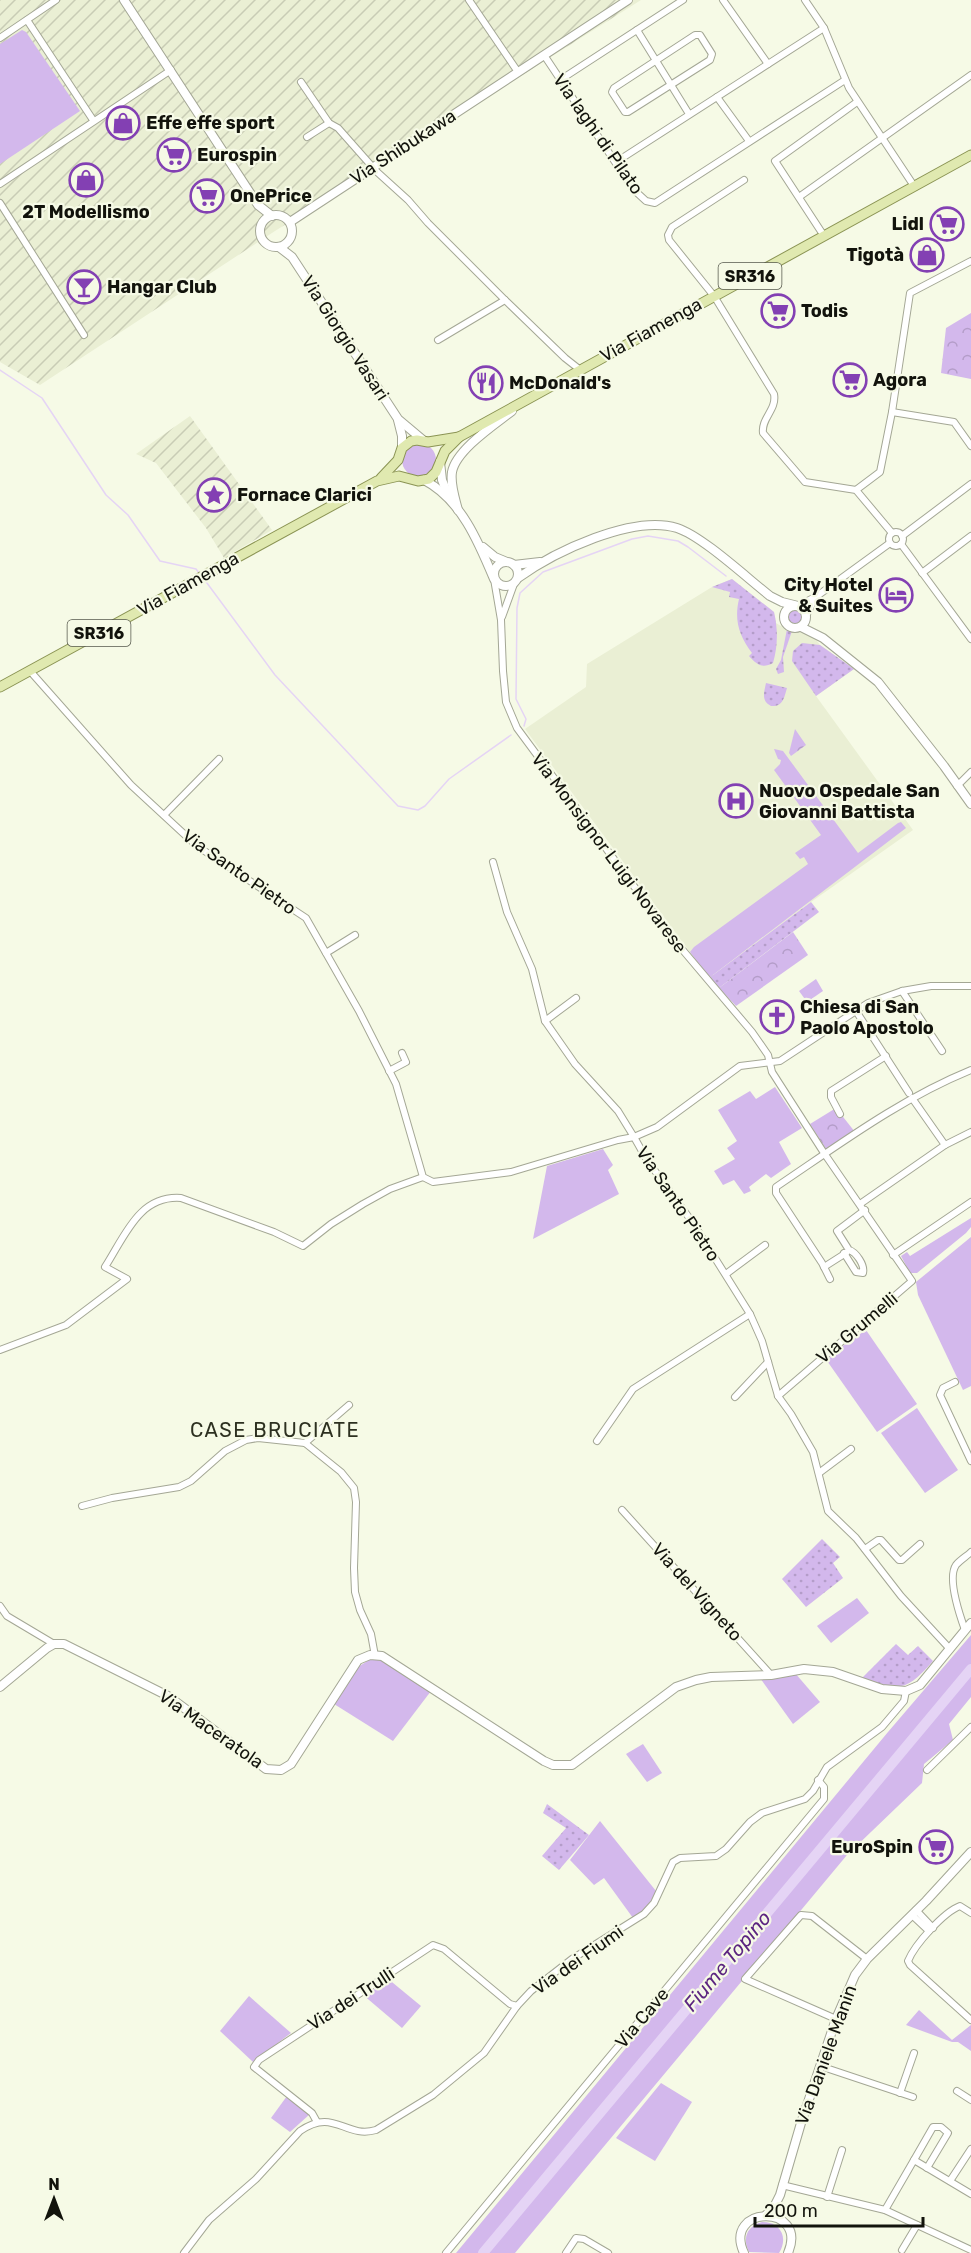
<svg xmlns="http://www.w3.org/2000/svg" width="971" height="2253" viewBox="0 0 971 2253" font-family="Rubik,sans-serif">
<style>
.built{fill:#eaefd4}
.industrial{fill:url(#industrial-furrows)}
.grass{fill:#d3b8ec}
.forest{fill:url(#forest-crowns)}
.garden{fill:url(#garden-dots)}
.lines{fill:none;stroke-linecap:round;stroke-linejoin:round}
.stream{stroke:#e5d4f5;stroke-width:1.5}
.river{stroke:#e5d4f5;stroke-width:10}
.minor-casing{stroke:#a4a795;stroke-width:8}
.tertiary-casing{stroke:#a4a795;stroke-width:10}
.secondary-casing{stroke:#a4a795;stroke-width:10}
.primary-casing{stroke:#8b9454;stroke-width:11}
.minor{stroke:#fff;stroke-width:6}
.tertiary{stroke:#fff;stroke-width:8}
.secondary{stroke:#fff;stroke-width:8}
.primary{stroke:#e0e9b0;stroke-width:9}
.labels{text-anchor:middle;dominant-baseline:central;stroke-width:4.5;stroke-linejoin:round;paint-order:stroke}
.shield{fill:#f6fae6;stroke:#56584d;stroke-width:1.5}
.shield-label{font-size:16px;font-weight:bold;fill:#12130c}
.poi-label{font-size:18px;font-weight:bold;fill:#12130c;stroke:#f6fae6;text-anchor:start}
.street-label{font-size:18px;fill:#12130c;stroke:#f6fae6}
.neighbourhood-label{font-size:20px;letter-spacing:1.5px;fill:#2d3020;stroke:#f6fae6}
.water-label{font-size:20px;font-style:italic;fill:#5c2581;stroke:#f6fae6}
</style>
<defs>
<pattern id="industrial-furrows" width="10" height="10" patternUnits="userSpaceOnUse" patternTransform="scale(1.5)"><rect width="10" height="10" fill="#eaefd4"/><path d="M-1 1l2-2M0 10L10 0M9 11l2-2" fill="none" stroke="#c8ccb5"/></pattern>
<pattern id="forest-crowns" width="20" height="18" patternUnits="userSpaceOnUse" patternTransform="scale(1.5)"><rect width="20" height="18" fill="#d3b8ec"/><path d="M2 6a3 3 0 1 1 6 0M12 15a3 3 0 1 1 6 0" fill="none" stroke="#b49dc9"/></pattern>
<pattern id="garden-dots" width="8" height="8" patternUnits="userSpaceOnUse" patternTransform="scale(1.5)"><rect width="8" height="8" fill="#d3b8ec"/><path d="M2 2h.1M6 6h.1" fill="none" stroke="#b49dc9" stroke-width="1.8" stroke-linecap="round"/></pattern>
</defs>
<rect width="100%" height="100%" fill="#f6fae6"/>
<path class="built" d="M732 579 774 612 776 623 789 631 812 634 820 645 854 669 816 696 913 830 811 902 709 978 525 729 586 687 587 664 712 587Z"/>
<g class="industrial">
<path d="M0 0H641L275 231 40 385 0 362Z"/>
<path d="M190 416 272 530 224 558 206 528 156 463 136 454Z"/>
</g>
<g class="grass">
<path d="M22 30 26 32 80 111 0 164V44Z"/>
<circle cx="419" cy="460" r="17"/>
<path d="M774 749 783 751 858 853 898 823 901 822 906 828 709 978 690 952 694 947 808 864 804 857 800 859 795 853 821 835 774 770 780 764 781 760 778 759Z"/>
<path d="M816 979 823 991 807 1002 799 991Z"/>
<path d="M775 1087 802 1128 779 1142 791 1164 771 1178 766 1174 749 1187 751 1191 744 1194 734 1180 723 1185 714 1171 735 1159 727 1148 737 1141 718 1110 750 1091 756 1099Z"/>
<path d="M603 1149 613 1165 608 1170 619 1194 533 1239 547 1166Z"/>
<path d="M971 1218V1227L966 1233 917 1273H910L901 1256 907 1252 910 1256Z"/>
<path d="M971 1237V1386L963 1390 918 1295 916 1282Z"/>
<path d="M866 1330 917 1404 877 1432 825 1358Z"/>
<path d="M917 1408 958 1470 925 1493 881 1433Z"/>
<path d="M857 1598 869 1613 831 1643 817 1626Z"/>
<path d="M971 1635V1697L949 1724 953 1740 924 1764 922 1783 847 1855 515 2253H456L888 1732Z"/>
<path d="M369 1660H383L431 1691 393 1741 334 1704 358 1667Z"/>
<path d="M795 1673 820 1702 793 1724 760 1678Z"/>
<path d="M643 1744 662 1773 647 1782 626 1754Z"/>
<path d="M600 1821 656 1891 648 1906 633 1918 604 1878 594 1885 570 1860Z"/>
<path d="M387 1978 421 2006 402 2028 362 1994Z"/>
<path d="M249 1996 291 2033 253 2062 220 2031Z"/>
<path d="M919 2010 952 2040 971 2025V2051L958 2042H952L906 2025Z"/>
<path d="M661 2083 692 2102 655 2161 616 2138Z"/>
<path d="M287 2096 310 2114 290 2132 271 2118Z"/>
<path d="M762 2222C780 2222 789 2237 779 2253L749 2252C742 2238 747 2226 762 2222Z"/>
</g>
<g class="forest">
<path d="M971 313V379L941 373 946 328Z"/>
<path d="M795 729 806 745 791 756 789 753Z"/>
<path d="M793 932 808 955 736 1006 719 988Z"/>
<path d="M836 1108 855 1132 826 1149 810 1124Z"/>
</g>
<g class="garden">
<path d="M732 579 774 612C778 629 778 646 773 663 762 669 756 664 749 656L752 653C739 636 734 620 739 599L729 597 730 592 712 587Z"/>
<circle cx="796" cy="617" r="8"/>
<path d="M787 629 792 631 783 657 784 672 778 674 776 669 781 660Z"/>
<path d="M802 643 820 645 854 669 816 696 792 661 793 651Z"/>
<path d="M766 683 787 688C784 698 783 707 771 706 761 701 764 693 766 683Z"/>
<path d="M811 902 819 912 719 988 709 978Z"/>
<path d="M822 1539 840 1557 833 1563 843 1578 806 1607 782 1579Z"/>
<path d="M896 1644 908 1655 918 1646 933 1661C906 1692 900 1691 862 1678Z"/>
<path d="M547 1804 589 1835 559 1870 542 1856 566 1828 543 1813Z"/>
</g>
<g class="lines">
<g class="stream">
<path d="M0 370 42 398 106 495 128 515 160 561 196 569 199 573"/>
<path d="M204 579 275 675 398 806 418 810 425 806 449 779 511 735"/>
<path d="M524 726 526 719 516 699 517 608 520 593 543 572 632 539 648 536 678 541 688 547 726 576"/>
</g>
<path class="river" d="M483 2253 971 1669"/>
<g class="minor-casing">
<g id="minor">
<path d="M469 0 518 72"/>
<path d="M723 0 768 64"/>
<path d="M805 0 824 28 849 88 914 186"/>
<path d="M27 20 93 120"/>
<path d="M637 30 689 114"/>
<path d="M695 35H700L712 54 710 60 628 112H625L612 92 614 88Z"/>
<path d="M0 38 56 0"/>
<path d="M544 55 633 189 646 201 655 203 845 80"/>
<path d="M560 80 683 0"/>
<path d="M301 82 329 123 338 128 376 171 408 200 428 223 505 300 565 358 579 369"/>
<path d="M717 97 749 141"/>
<path d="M307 137 329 123"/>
<path d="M616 162 824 28"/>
<path d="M744 180 672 227 668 235 669 240 714 296 774 394C777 410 761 418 763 433L805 482 856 490 892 533"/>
<path d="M0 184 171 70"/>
<path d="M799 197 971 75"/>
<path d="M0 203 84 335"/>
<path d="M824 236 775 161 857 102"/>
<path d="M438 340 505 300"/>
<path d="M892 412 954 422 971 446"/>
<path d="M856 490 880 472 892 412 910 293 971 261"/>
<circle cx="896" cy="539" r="7"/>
<path d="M902 536 971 484"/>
<path d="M901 544 971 639"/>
<path d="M922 573 971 536"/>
<path d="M494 579 501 620 503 671 506 702 517 728 670 935 752 1032 768 1055 772 1072 824 1153 912 1281 778 1396"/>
<path d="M798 606 817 596 890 543"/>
<path d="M807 614 816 596"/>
<path d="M502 617 514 584"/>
<path d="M30 671 131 785 197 846 306 918 359 1011 396 1084 423 1177 433 1182 511 1172 618 1140 634 1137 647 1160 693 1223 750 1314 762 1341 778 1396 791 1414 813 1452 828 1511 856 1538 901 1596 949 1648"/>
<path d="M957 786 971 772"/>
<path d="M164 815 219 759"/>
<path d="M493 862 507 912 532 969 545 1021 575 1064 618 1111 634 1137 657 1127 740 1066 780 1061 868 1003 902 991 931 986H971"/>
<path d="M326 953 355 935"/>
<path d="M902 991 942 1051"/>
<path d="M856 1011 909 1093"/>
<path d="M545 1021 576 998"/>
<path d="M389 1071 406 1062 402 1053"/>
<path d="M840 1114 831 1097V1091L886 1056"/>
<path d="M945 1145 971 1132"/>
<path d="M860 1204 945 1145 912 1098"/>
<path d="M844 1253 856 1272 863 1273C865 1265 856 1252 849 1250L837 1231 865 1210"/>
<path d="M893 1255 971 1202"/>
<path d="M824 1267 846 1253"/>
<path d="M726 1274 765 1245"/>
<path d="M830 1279 822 1263 776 1193V1187C840 1144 900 1099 971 1070"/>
<path d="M0 1350 66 1325 127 1279 105 1267C125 1236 139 1195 181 1198L274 1232 303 1246 331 1224 363 1204 390 1189 423 1177"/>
<path d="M955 1382 943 1388 940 1395 971 1461"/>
<path d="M735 1397 768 1362"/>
<path d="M597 1441 633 1389 750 1314"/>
<path d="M305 1443 349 1405"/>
<path d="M819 1473 851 1449"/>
<path d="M82 1506 112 1498 179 1487 191 1481 225 1451 246 1440 258 1438 305 1443 341 1472 354 1488 356 1502 354 1568 355 1592 360 1610 371 1634 375 1656"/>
<path d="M622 1510 771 1675"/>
<path d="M865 1549 878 1540H881L899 1560H902L920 1544"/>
<path d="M0 1606 7 1616 54 1644"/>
<path d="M965 1630C960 1616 947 1578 956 1565 960 1560 967 1556 971 1552"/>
<path d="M927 1770 971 1727"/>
<path d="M916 1910 933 1928"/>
<path d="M971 1913 960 1906C944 1912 915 1944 908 1961L910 1965 971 2020"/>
<path d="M912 1915 929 1931"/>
<path d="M836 2019 745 1979 801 1915 812 1916 867 1959"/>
<path d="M820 2066 913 2097"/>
<path d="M957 2091 971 2100"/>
<path d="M900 2093 914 2053"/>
<path d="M317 2122 312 2113 254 2067 259 2060 433 1945 444 1949 510 2004 517 2006"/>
<path d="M914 2160 933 2127H941L948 2133 927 2168"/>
<path d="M950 2181 971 2149"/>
<path d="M782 2185 885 2210 971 2250"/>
<path d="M827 2197 842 2150"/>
<path d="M885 2210 914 2160 971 2194"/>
<path d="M902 2250 917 2225"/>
<path d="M184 2253 209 2220 256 2179 300 2131C334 2107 345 2139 376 2130L433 2095 484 2053 517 2006 531 1991 572 1959 644 1914 654 1903 673 1862 680 1858 716 1856 726 1849 750 1822 762 1813 805 1799 813 1791 827 1767 882 1727 904 1701 906 1691"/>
<path d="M446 2253 824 1799V1787L818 1780"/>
<path d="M566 2253 576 2238 584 2239 608 2253"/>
</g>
</g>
<g class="tertiary-casing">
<g id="tertiary">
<path d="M290 222 628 0"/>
<path d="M0 1687 47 1648 54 1644H64L168 1696 266 1769 281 1770 291 1764 358 1660 370 1655 382 1656 544 1761 553 1765H572L676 1687 696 1680 711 1677 771 1675 804 1669 833 1672 882 1689 906 1691 920 1685 971 1623"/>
</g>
</g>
<g class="secondary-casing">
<g id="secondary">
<path d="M124 0 258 205 272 216"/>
<circle cx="276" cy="231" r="16"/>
<path d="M279 247 292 257 398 419 423 440"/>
<path d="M398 420 402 436V448"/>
<path d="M440 462 442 480 449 497"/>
<path d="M424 480C461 499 479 543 494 579"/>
<path d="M458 510C455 498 450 484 452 472 456 450 494 425 512 411"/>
<path d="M483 547 495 557 507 562"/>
<circle cx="506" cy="574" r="12"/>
<path d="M514 565 540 562"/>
<path d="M518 578C554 552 633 514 677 528 702 536 747 578 770 596L782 602 798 606"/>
<circle cx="795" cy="617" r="11"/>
<path d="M801 627 823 638 878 682 944 766 971 804"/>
<path d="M766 2215 774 2207 780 2195 801 2123 836 2019 855 1975 867 1959 926 1901 971 1852"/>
<path d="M744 2253C722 2205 809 2203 788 2253"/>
</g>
</g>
<g class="primary-casing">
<g id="primary">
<path d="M381 478 398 460 402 448 411 441 417 440 428 442 459 437"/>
<path d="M0 687 377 481 399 476 418 481 429 479 436 472 445 451 459 437 971 155"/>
</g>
</g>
<use href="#minor" class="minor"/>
<use href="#tertiary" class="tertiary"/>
<use href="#secondary" class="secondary"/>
<use href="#primary" class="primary"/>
</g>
<defs>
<g id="shop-ring" transform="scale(1.725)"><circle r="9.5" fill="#f6fae6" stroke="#8340b3" stroke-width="1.5"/><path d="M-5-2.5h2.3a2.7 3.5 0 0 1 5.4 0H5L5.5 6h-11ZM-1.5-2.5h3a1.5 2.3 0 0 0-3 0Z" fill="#8340b3"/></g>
<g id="supermarket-ring" transform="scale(1.725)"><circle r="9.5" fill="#f6fae6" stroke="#8340b3" stroke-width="1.5"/><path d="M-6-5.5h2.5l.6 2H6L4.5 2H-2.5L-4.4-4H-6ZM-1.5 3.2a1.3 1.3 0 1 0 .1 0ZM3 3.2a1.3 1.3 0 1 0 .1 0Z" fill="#8340b3"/></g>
<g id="bar-ring" transform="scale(1.725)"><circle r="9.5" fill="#f6fae6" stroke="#8340b3" stroke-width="1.5"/><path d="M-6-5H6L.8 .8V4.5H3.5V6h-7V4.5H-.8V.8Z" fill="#8340b3"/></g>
<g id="restaurant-ring" transform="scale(1.725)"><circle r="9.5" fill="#f6fae6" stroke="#8340b3" stroke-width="1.5"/><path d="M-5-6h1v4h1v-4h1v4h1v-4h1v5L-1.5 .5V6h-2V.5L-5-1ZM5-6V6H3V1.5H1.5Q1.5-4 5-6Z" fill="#8340b3"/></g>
<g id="sight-ring" transform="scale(1.725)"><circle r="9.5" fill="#f6fae6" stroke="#8340b3" stroke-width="1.5"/><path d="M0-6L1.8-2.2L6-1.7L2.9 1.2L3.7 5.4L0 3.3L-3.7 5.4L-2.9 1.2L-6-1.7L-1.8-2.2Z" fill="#8340b3"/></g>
<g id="hotel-ring" transform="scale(1.725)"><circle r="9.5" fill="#f6fae6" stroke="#8340b3" stroke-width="1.5"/><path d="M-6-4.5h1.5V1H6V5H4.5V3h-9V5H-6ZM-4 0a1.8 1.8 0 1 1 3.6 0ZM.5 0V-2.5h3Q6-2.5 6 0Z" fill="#8340b3"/></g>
<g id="hospital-ring" transform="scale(1.725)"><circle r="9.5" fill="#f6fae6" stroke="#8340b3" stroke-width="1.5"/><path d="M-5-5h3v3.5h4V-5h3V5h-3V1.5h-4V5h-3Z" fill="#8340b3"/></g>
<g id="church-ring" transform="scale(1.725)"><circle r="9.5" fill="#f6fae6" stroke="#8340b3" stroke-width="1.5"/><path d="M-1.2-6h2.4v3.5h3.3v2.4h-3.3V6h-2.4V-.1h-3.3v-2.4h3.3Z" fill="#8340b3"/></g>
</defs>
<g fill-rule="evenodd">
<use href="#shop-ring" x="123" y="123"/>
<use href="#supermarket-ring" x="174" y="155"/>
<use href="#shop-ring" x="86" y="180"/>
<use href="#supermarket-ring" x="207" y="196"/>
<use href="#supermarket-ring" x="947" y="224"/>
<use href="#shop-ring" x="927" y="255"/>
<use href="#bar-ring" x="84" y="287"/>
<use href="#supermarket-ring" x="778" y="311"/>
<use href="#supermarket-ring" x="850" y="380"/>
<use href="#restaurant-ring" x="486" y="383"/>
<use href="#sight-ring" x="214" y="495"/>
<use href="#hotel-ring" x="896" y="595"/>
<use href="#hospital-ring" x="736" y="801"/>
<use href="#church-ring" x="777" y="1017"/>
<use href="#supermarket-ring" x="936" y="1847"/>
</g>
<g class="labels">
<g class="shield">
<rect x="718.5" y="263" width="63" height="26" rx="4.5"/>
<rect x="67.5" y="620" width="63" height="26" rx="4.5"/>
</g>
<g class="shield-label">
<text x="750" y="276">SR316</text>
<text x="99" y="633">SR316</text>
</g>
<g class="poi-label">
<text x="146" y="123">Effe effe sport</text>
<text x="197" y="155">Eurospin</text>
<text x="230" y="196">OnePrice</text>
<text x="86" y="212" text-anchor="middle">2T Modellismo</text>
<text x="924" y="224" text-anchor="end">Lidl</text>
<text x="904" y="255" text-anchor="end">Tigotà</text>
<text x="107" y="287">Hangar Club</text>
<text x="801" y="311">Todis</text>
<text x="873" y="380">Agora</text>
<text x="509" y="383">McDonald's</text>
<text x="237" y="495">Fornace Clarici</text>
<text x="873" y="585" text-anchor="end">City Hotel<tspan x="873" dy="21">&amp; Suites</tspan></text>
<text x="759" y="791">Nuovo Ospedale San<tspan x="759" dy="21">Giovanni Battista</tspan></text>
<text x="800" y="1007">Chiesa di San<tspan x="800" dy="21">Paolo Apostolo</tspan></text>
<text x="913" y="1847" text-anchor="end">EuroSpin</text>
</g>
<g class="street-label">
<text transform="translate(598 134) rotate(55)">Via laghi di Pilato</text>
<text transform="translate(403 147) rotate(-33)">Via Shibukawa</text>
<text transform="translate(651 330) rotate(-29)">Via Fiamenga</text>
<text transform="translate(345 338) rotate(57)">Via Giorgio Vasari</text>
<text transform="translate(188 584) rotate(-29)">Via Fiamenga</text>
<text transform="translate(609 853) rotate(53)">Via Monsignor Luigi Novarese</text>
<text transform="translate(239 872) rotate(35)">Via Santo Pietro</text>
<text transform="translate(678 1204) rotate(56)">Via Santo Pietro</text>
<text transform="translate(857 1328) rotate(-40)">Via Grumelli</text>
<text transform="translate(697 1592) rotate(48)">Via del Vigneto</text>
<text transform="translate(211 1729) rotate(35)">Via Maceratola</text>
<text transform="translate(578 1960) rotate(-35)">Via dei Fiumi</text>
<text transform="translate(351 1999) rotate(-33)">Via dei Trulli</text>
<text transform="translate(642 2018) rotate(-50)">Via Cave</text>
<text transform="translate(826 2055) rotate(-70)">Via Daniele Manin</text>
</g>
<g class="neighbourhood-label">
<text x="275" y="1430">CASE BRUCIATE</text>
</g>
<g class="water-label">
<text transform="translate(727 1961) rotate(-50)">Fiume Topino</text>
</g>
</g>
<g transform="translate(54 2199)" stroke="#f6fae6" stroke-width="4.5" paint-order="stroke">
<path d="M0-4.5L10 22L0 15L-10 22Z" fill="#12130c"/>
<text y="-9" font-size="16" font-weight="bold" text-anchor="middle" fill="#12130c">N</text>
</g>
<path d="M755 2217v9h168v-9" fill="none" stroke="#12130c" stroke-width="3"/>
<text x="764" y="2217" font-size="18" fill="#12130c" stroke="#f6fae6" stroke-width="4.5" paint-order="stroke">200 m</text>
</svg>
